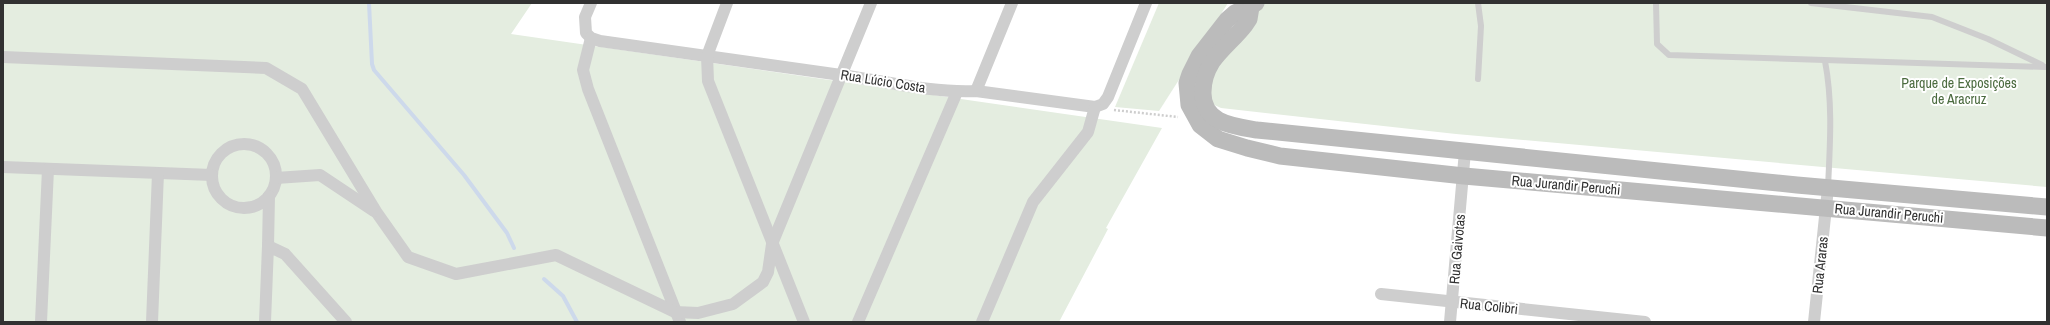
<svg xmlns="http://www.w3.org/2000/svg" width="2050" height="325" viewBox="0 0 2050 325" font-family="'Archivo Narrow',sans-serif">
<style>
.green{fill:#e4ede0}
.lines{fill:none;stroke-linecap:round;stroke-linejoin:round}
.stream{stroke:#cdd9eb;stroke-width:4}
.path{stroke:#cecece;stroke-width:2.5;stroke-dasharray:2 2;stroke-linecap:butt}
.lane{stroke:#cecece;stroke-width:6}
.street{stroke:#cecece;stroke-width:12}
.secondary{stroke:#bbb;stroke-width:17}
.labels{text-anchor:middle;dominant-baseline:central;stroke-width:4;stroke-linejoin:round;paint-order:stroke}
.street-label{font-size:14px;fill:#313131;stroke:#fff}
.park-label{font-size:14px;fill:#4b6b3f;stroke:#fff}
</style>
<rect width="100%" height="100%" fill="#fff"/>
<g class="green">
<path d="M3 3H532L511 34 1162 128 1106 228 1108 229 1059 322H3Z"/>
<path d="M1159 3H1228L1159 111 1115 107Z"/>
<path d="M1259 3H2047V187L1456 134 1221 108 1210 103 1201 74Z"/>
</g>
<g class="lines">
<g class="stream">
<path d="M369 3 372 64 374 70 464 175 507 233 514 248"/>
<path d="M544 279 563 296 577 322"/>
</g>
<path class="path" d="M1114 110 1178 117"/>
<g class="lane">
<path d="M1656 3 1657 44 1669 55 2045 67"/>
<path d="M1811 3 1932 17 1988 39 2042 65"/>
<path d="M1825 61C1833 103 1830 145 1828 187"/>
<path d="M1478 79 1481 26 1478 3"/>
</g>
<g class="street">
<path d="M591 3 585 17 586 33 591 38 600 41C680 52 760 63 841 75 885 81 930 93 976 91L1095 107 1103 104 1108 97 1146 3"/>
<path d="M727 3 707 56 708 81 804 322"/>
<path d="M591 38 583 70 588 89 680 322"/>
<path d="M3 57 266 68 302 89 377 213 408 257 456 274 556 255 675 312 698 313 733 304 763 282 768 272 772 244 871 3"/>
<path d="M976 91 1012 3"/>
<circle cx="244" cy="176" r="32"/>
<path d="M3 167 212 175"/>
<path d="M276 178 320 175 374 211"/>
<path d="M268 246 269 196"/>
<path d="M1381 294 1645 322"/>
<path d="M41 322 48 169"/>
<path d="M152 322 158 173"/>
<path d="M265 322 268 246 285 254 346 322"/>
<path d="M858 322 957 92"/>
<path d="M982 322 1033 202 1088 132 1095 107"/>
<path d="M1450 322 1465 151"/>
<path d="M1814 322 1828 188"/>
</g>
<g class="secondary">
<path d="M1256 3 1235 13 1227 20 1199 56 1190 74 1187 83 1189 105 1200 125 1218 139 1247 148 1280 156 1464 176 2047 228"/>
<path d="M1251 7 1249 19 1245 25C1235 38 1221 49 1212 62 1207 70 1203 82 1203 92 1202 123 1233 126 1257 130L1797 185 2047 207"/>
</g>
</g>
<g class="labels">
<g class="street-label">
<text transform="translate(883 81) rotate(9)">Rua Lúcio Costa</text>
<text transform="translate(1566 185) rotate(5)">Rua Jurandir Peruchi</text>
<text transform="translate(1889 213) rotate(5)">Rua Jurandir Peruchi</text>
<text transform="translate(1457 249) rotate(-85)">Rua Gaivotas</text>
<text transform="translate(1820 265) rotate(-84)">Rua Araras</text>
<text transform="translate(1489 306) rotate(6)">Rua Colibri</text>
</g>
<g class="park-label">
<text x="1959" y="83">Parque de Exposições<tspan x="1959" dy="16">de Aracruz</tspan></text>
</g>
</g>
<rect width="2050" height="325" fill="none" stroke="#313131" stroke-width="8"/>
</svg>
